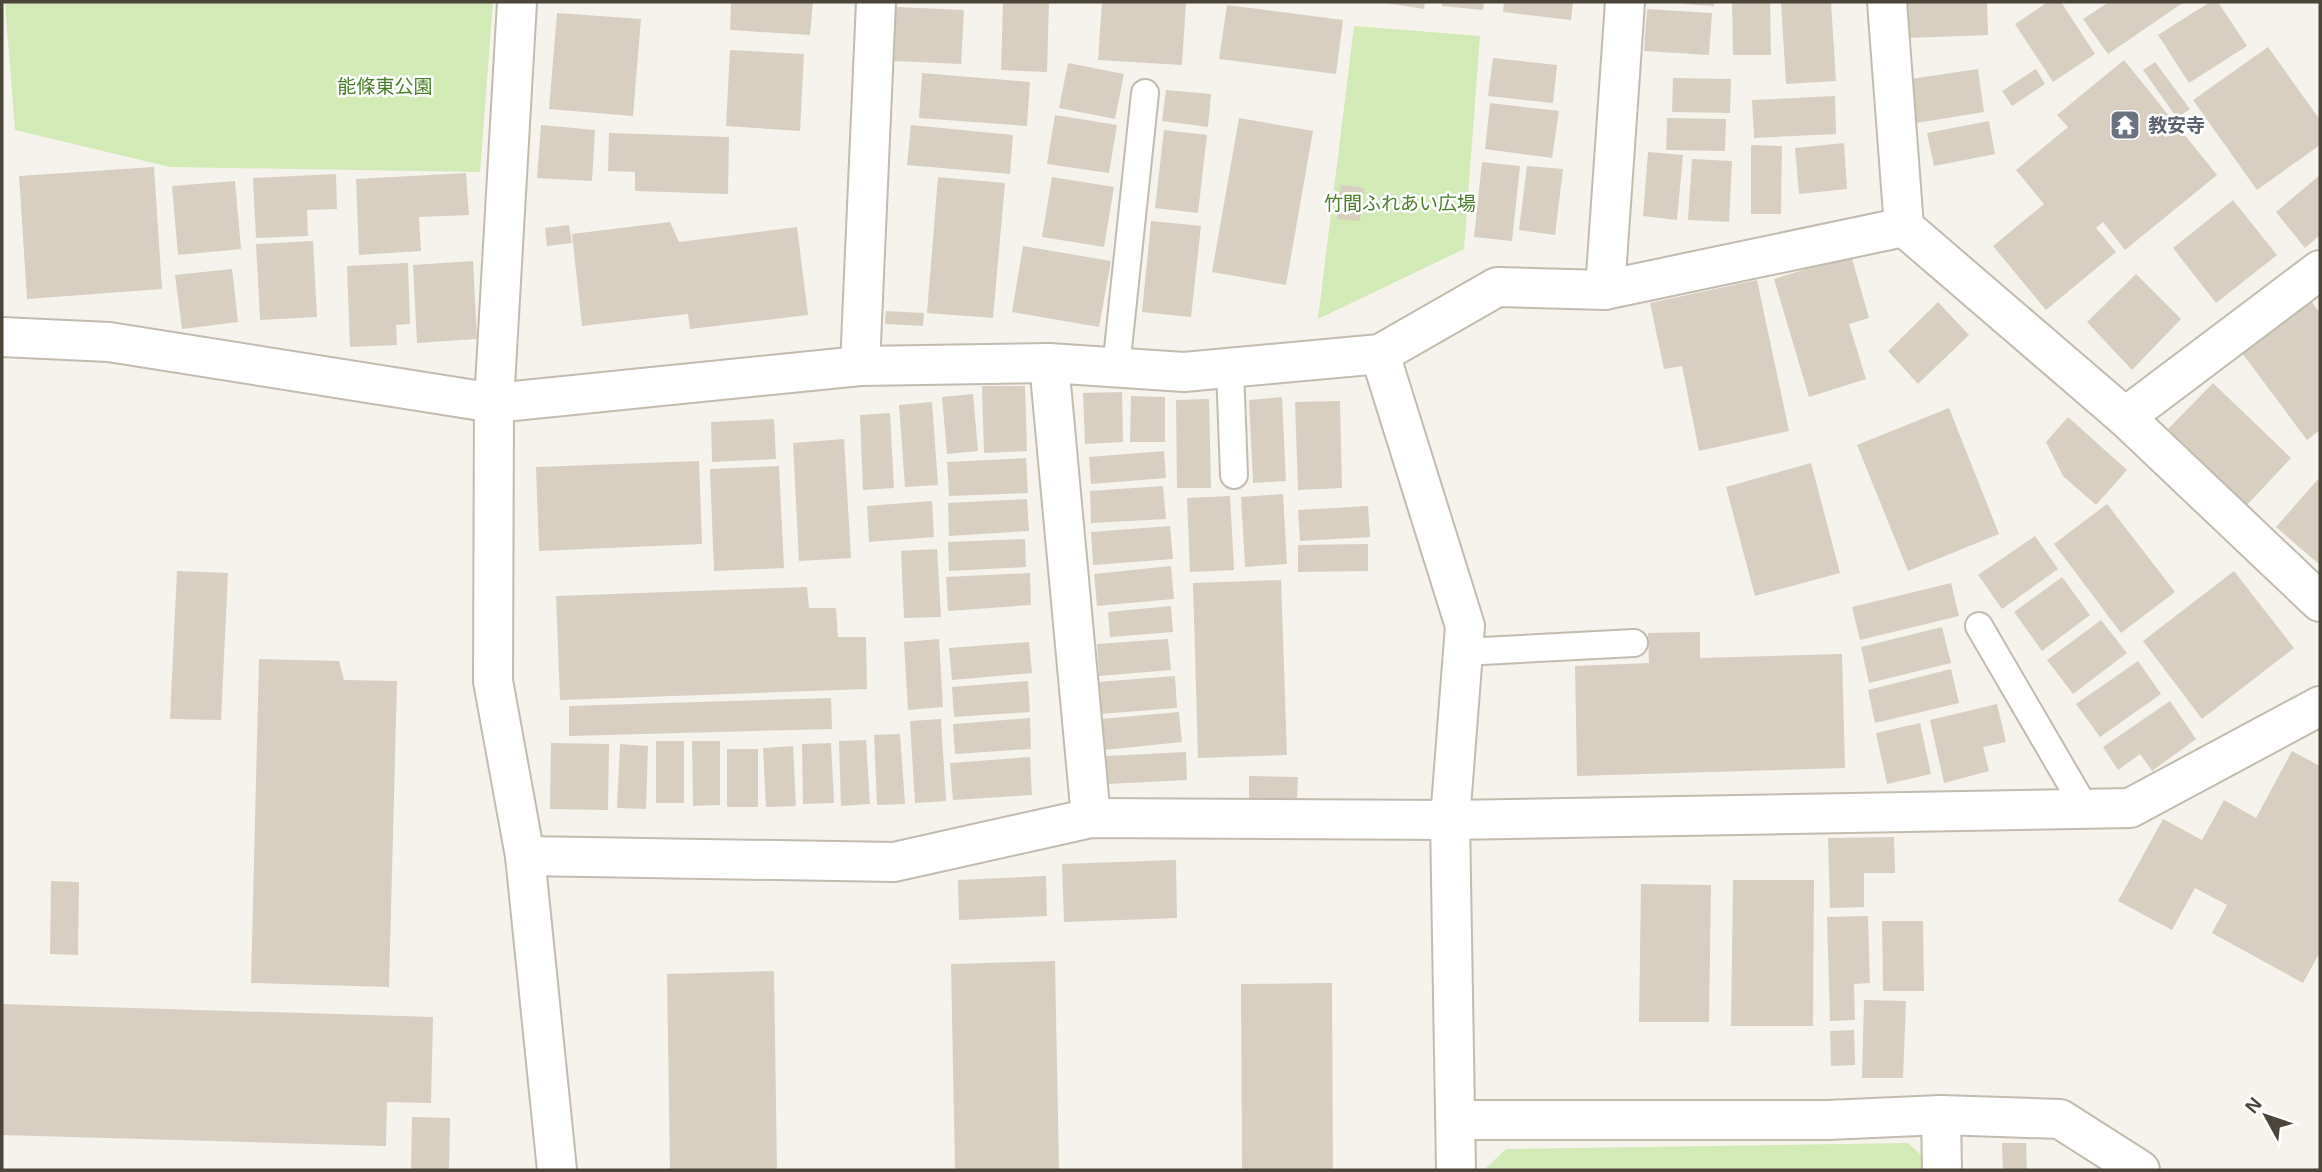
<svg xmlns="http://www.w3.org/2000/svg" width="2322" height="1172" viewBox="0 0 2322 1172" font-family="Arial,'Noto Sans JP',sans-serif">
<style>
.green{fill:#d2eab5}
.building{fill:#d8cfc1}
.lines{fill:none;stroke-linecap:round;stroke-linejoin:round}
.lane-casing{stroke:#c2bbae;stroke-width:30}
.street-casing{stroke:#c2bbae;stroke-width:42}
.lane{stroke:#fff;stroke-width:26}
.street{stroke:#fff;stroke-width:38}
.labels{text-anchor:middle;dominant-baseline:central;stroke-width:5;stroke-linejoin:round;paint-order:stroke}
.park-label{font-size:19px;fill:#4a7f2a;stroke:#fff}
.worship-label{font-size:19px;font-weight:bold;fill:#5b616d;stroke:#fff;text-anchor:start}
</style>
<rect width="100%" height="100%" fill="#f6f3ec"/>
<g class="green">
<path d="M5 2H493L480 172 170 167 15 130Z"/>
<path d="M1354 26 1480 36 1464 249 1318 319Z"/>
<path d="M1908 1143 1929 1162V1170H1484L1506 1149Z"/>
</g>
<g class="building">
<path d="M731 2H813L810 35 730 30Z"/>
<path d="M1003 2H1049L1047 72 1001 70Z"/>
<path d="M1102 2H1186L1182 65 1098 60Z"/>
<path d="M1379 2H1425L1424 9Z"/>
<path d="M1442 2H1484L1483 10 1442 6Z"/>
<path d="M1504 2H1573L1571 20 1503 12Z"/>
<path d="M1684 2H1714V6L1684 4Z"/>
<path d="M1732 2H1770L1771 55H1733Z"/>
<path d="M1781 2H1831L1836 81 1786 84Z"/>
<path d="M1907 2H1987L1988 35 1908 38Z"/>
<path d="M2048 2H2061L2095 54 2053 82 2015 24Z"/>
<path d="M2109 2H2184L2108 54 2083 19Z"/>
<path d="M2210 2H2218L2247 46 2189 83 2158 35Z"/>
<path d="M1227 5 1343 20 1336 74 1219 59Z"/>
<path d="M896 7 964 10 961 64 894 61Z"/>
<path d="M1647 9 1712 13 1709 55 1644 51Z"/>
<path d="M557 13 641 19 633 116 549 109Z"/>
<path d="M2268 47 2320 120V145L2257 190 2193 100Z"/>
<path d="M730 50 804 54 800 131 726 126Z"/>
<path d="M1493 58 1557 65 1553 103 1488 96Z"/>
<path d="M2124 60 2217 175 2125 250 2103 222 2096 228 2116 252 2046 310 1993 246 2044 204 2016 170 2068 127 2057 115Z"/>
<path d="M2155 62 2190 109 2177 118 2143 70Z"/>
<path d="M1068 63 1124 74 1115 119 1059 108Z"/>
<path d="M1978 69 1984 112 1916 123 1910 79Z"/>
<path d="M2036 69 2045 84 2012 106 2002 91Z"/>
<path d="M922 73 1030 82 1027 126 919 118Z"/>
<path d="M1673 78 1731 79 1730 113 1672 112Z"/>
<path d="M1166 90 1211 94 1208 127 1162 121Z"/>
<path d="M1835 96 1836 134 1754 138 1752 100Z"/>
<path d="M1490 103 1559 111 1552 158 1485 149Z"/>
<path d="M1055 115 1117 125 1109 173 1047 164Z"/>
<path d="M1239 118 1313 131 1286 285 1212 272Z"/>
<path d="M1667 118 1726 119 1725 151 1666 150Z"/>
<path d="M1989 121 1995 154 1934 166 1927 133Z"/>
<path d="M541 125 595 130 592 181 537 178Z"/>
<path d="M911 125 1013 135 1010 174 907 165Z"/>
<path d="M1164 130 1207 135 1198 213 1155 208Z"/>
<path d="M609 133 729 137 728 194 635 191V172L608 171Z"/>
<path d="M1844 143 1847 189 1799 194 1795 148Z"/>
<path d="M1751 145 1782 146 1781 214H1751Z"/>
<path d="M1648 152 1683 155 1677 220 1643 216Z"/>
<path d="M1692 159 1732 161 1729 222 1688 220Z"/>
<path d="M1482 162 1520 166 1512 241 1474 237Z"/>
<path d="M1527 166 1563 169 1555 235 1519 230Z"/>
<path d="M154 167 162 289 27 299 19 176Z"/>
<path d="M466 173 469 215 419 217 421 251 359 255 356 179Z"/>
<path d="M336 174 337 209 307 210 308 236 256 238 253 178Z"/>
<path d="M2320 175V235L2305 248 2276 212Z"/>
<path d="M938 177 1005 183 993 318 927 313Z"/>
<path d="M1052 177 1114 187 1104 247 1042 237Z"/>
<path d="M235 181 241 249 178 255 172 186Z"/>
<path d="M1341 185 1364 188 1360 221 1337 219Z"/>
<path d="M2233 200 2277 255 2216 303 2173 248Z"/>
<path d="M1151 221 1201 226 1191 317 1142 312Z"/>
<path d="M670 222 679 242 797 227 808 315 690 329 688 314 582 326 572 234Z"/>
<path d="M569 225 572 243 547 246 545 228Z"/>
<path d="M313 241 317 317 260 320 256 244Z"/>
<path d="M1023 246 1111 261 1099 327 1012 312Z"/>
<path d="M1851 255 1869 318 1849 324 1866 379 1809 397 1774 279Z"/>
<path d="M473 261 477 339 417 343 413 265Z"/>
<path d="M408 263 410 324 396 325 397 345 350 347 347 266Z"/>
<path d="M232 269 238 322 182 329 175 275Z"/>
<path d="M2136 274 2181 319 2132 370 2087 322Z"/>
<path d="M1757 280 1789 431 1699 451 1682 366 1664 369 1650 303Z"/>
<path d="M2311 301 2320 313V430L2307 440 2242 353Z"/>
<path d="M1938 302 1969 335 1918 384 1888 351Z"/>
<path d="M886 311 924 313 923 326 885 324Z"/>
<path d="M2213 383 2291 458 2247 505 2168 429Z"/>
<path d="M982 386H1025L1027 451 984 453Z"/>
<path d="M1122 392 1123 442 1085 444 1083 393Z"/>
<path d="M973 394 978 451 947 454 942 397Z"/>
<path d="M1131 396 1165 397V442H1130Z"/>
<path d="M1282 397 1286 481 1253 483 1249 400Z"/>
<path d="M1209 399 1211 488H1177L1176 400Z"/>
<path d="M1340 401 1342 488 1298 490 1295 402Z"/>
<path d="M932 402 938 485 905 487 899 405Z"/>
<path d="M1949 408 1999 534 1908 571 1857 445Z"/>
<path d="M890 413 894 488 863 490 860 415Z"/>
<path d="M2068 417 2127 470 2096 505 2063 476 2046 442Z"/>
<path d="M774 419 776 459 712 462 711 422Z"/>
<path d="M844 439 851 558 799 561 793 443Z"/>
<path d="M1164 451 1166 478 1091 484 1089 457Z"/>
<path d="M1026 458 1028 493 949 496 947 462Z"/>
<path d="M699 461 702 544 539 551 536 467Z"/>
<path d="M1811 463 1840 573 1755 596 1726 487Z"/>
<path d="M779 466 784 568 714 571 710 469Z"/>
<path d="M2320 477V565L2276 527Z"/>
<path d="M1163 486 1166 519 1091 523 1090 491Z"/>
<path d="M1283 494 1287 564 1245 567 1241 497Z"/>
<path d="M1230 496 1234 570 1190 572 1187 498Z"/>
<path d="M1027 499 1029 531 949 536 948 503Z"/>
<path d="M932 501 934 537 869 542 867 506Z"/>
<path d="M2107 504 2175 592 2121 633 2054 544Z"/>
<path d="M1368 506 1370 537 1300 541 1298 510Z"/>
<path d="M1170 526 1173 559 1093 565 1091 532Z"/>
<path d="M2035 536 2058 569 2002 609 1978 575Z"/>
<path d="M1025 539 1026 567 949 571 948 542Z"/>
<path d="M1368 544V571L1298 572V545Z"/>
<path d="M937 549 941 617 904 618 901 551Z"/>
<path d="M1171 566 1174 599 1097 606 1094 574Z"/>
<path d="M177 571 228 573 221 720 170 719Z"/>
<path d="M2234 571 2294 648 2202 719 2143 641Z"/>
<path d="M1030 573 1031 605 948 611 946 577Z"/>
<path d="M2062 577 2090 615 2042 651 2014 612Z"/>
<path d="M1281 580 1287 755 1198 758 1193 583Z"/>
<path d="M1951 583 1959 616 1860 640 1852 607Z"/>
<path d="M807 587 809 608H836L838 637H866L867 689 560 700 556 596Z"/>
<path d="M1171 606 1173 632 1110 637 1108 612Z"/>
<path d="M2101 620 2127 653 2073 694 2047 660Z"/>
<path d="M1942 627 1951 663 1869 683 1861 647Z"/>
<path d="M1700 632V658L1842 654 1845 768 1577 776 1575 666 1649 663 1648 633Z"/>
<path d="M939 639 943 707 908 710 904 642Z"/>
<path d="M1168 639 1171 670 1099 676 1097 644Z"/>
<path d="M1029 642 1032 673 952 680 949 648Z"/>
<path d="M259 659 339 661 344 680 397 681 389 987 251 983Z"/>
<path d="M2138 661 2161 694 2100 737 2076 704Z"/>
<path d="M1951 669 1959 703 1875 723 1868 690Z"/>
<path d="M1175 676 1177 708 1099 714 1098 682Z"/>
<path d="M1028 681 1030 712 954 717 952 687Z"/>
<path d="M831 698 832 729 569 736V706Z"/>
<path d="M2170 701 2196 739 2152 771 2140 754 2118 770 2103 747Z"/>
<path d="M1997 704 2006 742 1983 747 1989 771 1944 783 1930 720Z"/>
<path d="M1179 712 1182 742 1104 750 1101 719Z"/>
<path d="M1030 718 1031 749 955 754 953 724Z"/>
<path d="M941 719 946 801 915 803 910 721Z"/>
<path d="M1920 723 1931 774 1887 784 1876 733Z"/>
<path d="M900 734 905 804 877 805 874 735Z"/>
<path d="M866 740 870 804 841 806 839 741Z"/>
<rect x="656" y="741" width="28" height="62"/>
<path d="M692 741H720V805L693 806Z"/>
<path d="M551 743 609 744 608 810 550 809Z"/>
<path d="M831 743 834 803 803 804 802 744Z"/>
<path d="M620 744 648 746 646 809 617 808Z"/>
<path d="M793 746 796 806 766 807 763 748Z"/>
<rect x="727" y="749" width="31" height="58"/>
<path d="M2292 751 2320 766V952L2303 983 2212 933 2227 905 2195 888 2172 930 2118 901 2163 819 2202 840 2224 800 2256 818Z"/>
<path d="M1186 752 1187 780 1108 784 1106 756Z"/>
<path d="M1030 757 1032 795 953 800 950 763Z"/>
<path d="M1249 776 1298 777 1297 800 1249 799Z"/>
<path d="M1894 837 1895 873H1864V907L1830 908 1828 838Z"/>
<path d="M1176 860 1177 918 1064 922 1062 864Z"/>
<path d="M1046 876 1047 916 959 920 958 880Z"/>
<path d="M1733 880H1814L1813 1026H1731Z"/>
<path d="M51 881 79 882 78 955 50 954Z"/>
<path d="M1641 884 1711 885 1709 1022H1639Z"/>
<path d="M1868 916 1870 983 1854 984 1855 1020 1830 1021 1827 917Z"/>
<path d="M1882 921H1923L1924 991H1883Z"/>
<path d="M1055 961 1059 1170H955L951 964Z"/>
<path d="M774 971 777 1170H670L667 974Z"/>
<path d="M1332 983 1333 1170H1242L1241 984Z"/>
<path d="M1864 1000 1906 1001 1903 1078H1862Z"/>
<path d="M2 1004 433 1017 431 1103 387 1102 386 1146 2 1135Z"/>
<path d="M1854 1030 1855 1065 1831 1066 1830 1031Z"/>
<path d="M412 1117 450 1118 449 1170H411Z"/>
<path d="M2002 1143H2026L2027 1170H2003Z"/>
</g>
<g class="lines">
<g class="lane-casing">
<g id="lane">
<path d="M1116 368 1145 93"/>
<path d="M1230 368 1234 475"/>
<path d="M1979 626 2085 808"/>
<path d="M1463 652 1634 643"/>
</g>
</g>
<g class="street-casing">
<g id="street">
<path d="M517 2 494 403 493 681 525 856 557 1170"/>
<path d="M1887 2 1904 227 2125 417 2320 602"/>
<path d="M1605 290 1625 2"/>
<path d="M2 337 109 342 494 403 860 366 1049 363 1184 372 1380 354 1497 287 1605 290 1904 227"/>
<path d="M1380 354 1465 626 1450 820 1456 1170"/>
<path d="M1049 363 1091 818"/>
<path d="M860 366 876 2"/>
<path d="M2125 417 2320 270"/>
<path d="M525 856 894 862 1091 818 1450 820 2130 808 2320 706"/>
<path d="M1941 1115 1942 1170"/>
<path d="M1456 1120H1827L1941 1115 2060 1119 2140 1170"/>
</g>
</g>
<use href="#lane" class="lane"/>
<use href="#street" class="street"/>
</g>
<defs>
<g id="temple-square" transform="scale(1.575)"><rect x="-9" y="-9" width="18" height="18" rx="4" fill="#6b7280" stroke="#fff"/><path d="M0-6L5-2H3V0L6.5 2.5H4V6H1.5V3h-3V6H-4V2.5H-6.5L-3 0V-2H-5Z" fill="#fff"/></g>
</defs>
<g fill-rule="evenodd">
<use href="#temple-square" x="2125" y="125"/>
</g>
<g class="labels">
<g class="park-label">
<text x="385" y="86">能條東公園</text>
<text x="1400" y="203">竹間ふれあい広場</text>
</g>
<g class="worship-label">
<text x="2148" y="125">教安寺</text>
</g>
</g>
<rect width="2322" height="1172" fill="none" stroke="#4b4439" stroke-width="7"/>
<g transform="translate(2266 1116) rotate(310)" stroke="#ffffff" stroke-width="5" paint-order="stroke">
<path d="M0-5L12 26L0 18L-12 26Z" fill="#4b4439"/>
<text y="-10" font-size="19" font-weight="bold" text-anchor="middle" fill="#4b4439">N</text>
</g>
</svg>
